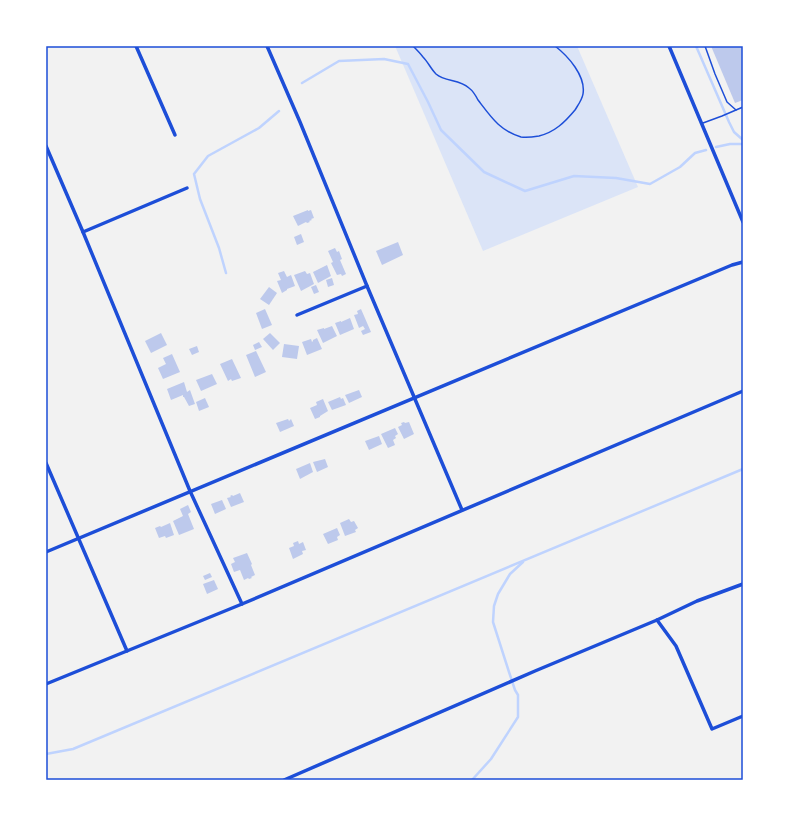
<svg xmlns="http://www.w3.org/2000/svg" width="789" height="826" viewBox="0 0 789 826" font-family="'Roboto Condensed',sans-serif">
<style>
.green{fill:#dbe4f7}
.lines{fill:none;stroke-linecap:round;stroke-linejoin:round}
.stream{stroke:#bfd3fe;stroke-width:2.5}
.building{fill:#bdc9ec}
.path{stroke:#1d4ed8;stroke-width:1.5}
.service{stroke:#1d4ed8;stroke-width:1.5}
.minor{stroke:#1d4ed8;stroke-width:3.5}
.neatline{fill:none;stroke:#1d4ed8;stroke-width:1.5}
</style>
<rect width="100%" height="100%" fill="#f2f2f2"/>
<path class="green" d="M395 46H577L638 187 483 251Z"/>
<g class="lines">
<g class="stream">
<path d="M696 46 729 122 734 132 743 140"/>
<path d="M302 83 339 61 384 59 408 64 428 102 441 130 484 172 525 191 574 176 616 178 650 184 680 167 695 153 706 150"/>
<path d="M716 147 730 144H743"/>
<path d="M226 273 219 248 200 199 194 174 208 156 259 128 279 111"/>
<path d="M46 754 73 749 743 469"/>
<path d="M472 780 491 759 518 717V695L515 690 509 672 493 622 494 606 498 594 510 574 523 562"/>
</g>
</g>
<g class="building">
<path d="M711 46H743V100L735 103Z"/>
<path d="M308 210V211L311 210 314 218 311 219 312 220 309 221 310 222 307 223 306 222 298 226 293 216Z"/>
<path d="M301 234 304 242 297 245 294 237Z"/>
<path d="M398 242 403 255 382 265 376 251Z"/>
<path d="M335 248 337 252 339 251 342 259 340 260 346 274 342 276 341 274 337 275 331 263 333 262 328 251Z"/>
<path d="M327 265 331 276 318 283 313 272Z"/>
<path d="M284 271 287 277 291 275 295 286 287 289V290L282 293 277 281 281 280 278 273Z"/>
<path d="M305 271 307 274 310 273 314 284 301 291 294 275Z"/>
<path d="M332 278 334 285 328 287 326 280Z"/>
<path d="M316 285 319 292 314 294 311 287Z"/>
<path d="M269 287 277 293 269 305 260 299Z"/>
<path d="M265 309 272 325 262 329 256 313Z"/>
<path d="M361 309 371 332 363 335 361 331 365 329 363 326 359 328 354 315 358 314 357 311Z"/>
<path d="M350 318 354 329 340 335 335 323 341 321V322Z"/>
<path d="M332 326 337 336 323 343 317 330 324 328V329Z"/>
<path d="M161 333 167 345 151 353 145 341Z"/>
<path d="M270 333 280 343 273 350 263 339Z"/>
<path d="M317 338 322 349 307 355 302 342 311 339 312 342 313 341V340Z"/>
<path d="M259 342 262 347 255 350 253 345Z"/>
<path d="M284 344 299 346 297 359 282 357Z"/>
<path d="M197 346 199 352 192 355 189 349Z"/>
<path d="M256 351 266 372 255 377 246 355Z"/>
<path d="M172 354 180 372 163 379 158 368 166 364 163 358Z"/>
<path d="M232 359 241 378 232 381 231 379 228 381 220 364Z"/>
<path d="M212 374 217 384 201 391 196 380Z"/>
<path d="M184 382 187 392 190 390 195 404 189 406 184 397H183V395L171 400 167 389Z"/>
<path d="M359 390 362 397 349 403 345 395Z"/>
<path d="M340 397 341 399 343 398 346 405 332 410 328 402Z"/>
<path d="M205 398 209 407 199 411 196 402Z"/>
<path d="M323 399 328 411 320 416V417L315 419 310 408 317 405 316 402Z"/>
<path d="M288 419 289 421 291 419 294 426 280 432 276 423Z"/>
<path d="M404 422 405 423 409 422 414 434 404 439 398 427 402 425 401 423Z"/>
<path d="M395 428 398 434 395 436 396 438 393 440 395 445 388 448 381 434Z"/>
<path d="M379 436 382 444 369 450 365 441Z"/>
<path d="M325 459 328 467 317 472 313 462Z"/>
<path d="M310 463 313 472 300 479 296 469Z"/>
<path d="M240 493 244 502 231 507 227 498 231 497 230 496 232 495 233 496Z"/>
<path d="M222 500 226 509 215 514 211 504Z"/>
<path d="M188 505 191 512 188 514 194 529 179 535 173 521 183 516 180 509Z"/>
<path d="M349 519 351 522 354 521 358 528 355 530 356 532 345 536 340 523Z"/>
<path d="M170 523 174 535 166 538 165 536 159 538 155 528 160 526 161 527Z"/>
<path d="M337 528 340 535 337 537 338 540 328 544 323 534Z"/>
<path d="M298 541 299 544 303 542 306 550 302 551 303 554 293 559 289 548 294 546 293 543Z"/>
<path d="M247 553 252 564 251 565 255 575 251 577 252 578 249 579 248 578 244 580 240 570 234 572 231 564 235 562 233 558Z"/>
<path d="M210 573 212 577 205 580 203 576Z"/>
<path d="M214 580 218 589 207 594 203 584Z"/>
</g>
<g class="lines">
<path class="path" d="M413 46C416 49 420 53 423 57 428 62 431 69 436 74 445 82 460 79 469 88 473 91 476 96 478 100 491 117 500 131 521 137 527 138 533 137 539 136 555 132 565 122 575 110 578 105 582 100 583 94 586 76 568 56 555 46"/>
<g class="service">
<path d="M705 46 715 74 727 102 736 110"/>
<path d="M703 123 722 116 743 107"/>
</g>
<g class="minor">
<path d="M136 46 175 135"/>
<path d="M267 46 300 122 367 286 462 510"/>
<path d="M669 46 743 222"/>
<path d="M46 146 83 232 190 491 242 604"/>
<path d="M83 232 187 188"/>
<path d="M297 315 367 286"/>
<path d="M46 463 127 651"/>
<path d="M46 552 732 265 743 262"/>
<path d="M657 620 676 646 712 729 743 716"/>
<path d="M46 684 242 604 743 391"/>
<path d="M284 780 535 671 657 620 697 601 743 584"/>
</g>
</g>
<rect width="789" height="826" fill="none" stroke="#ffffff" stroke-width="94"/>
<rect x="47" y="47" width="695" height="732" class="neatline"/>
</svg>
